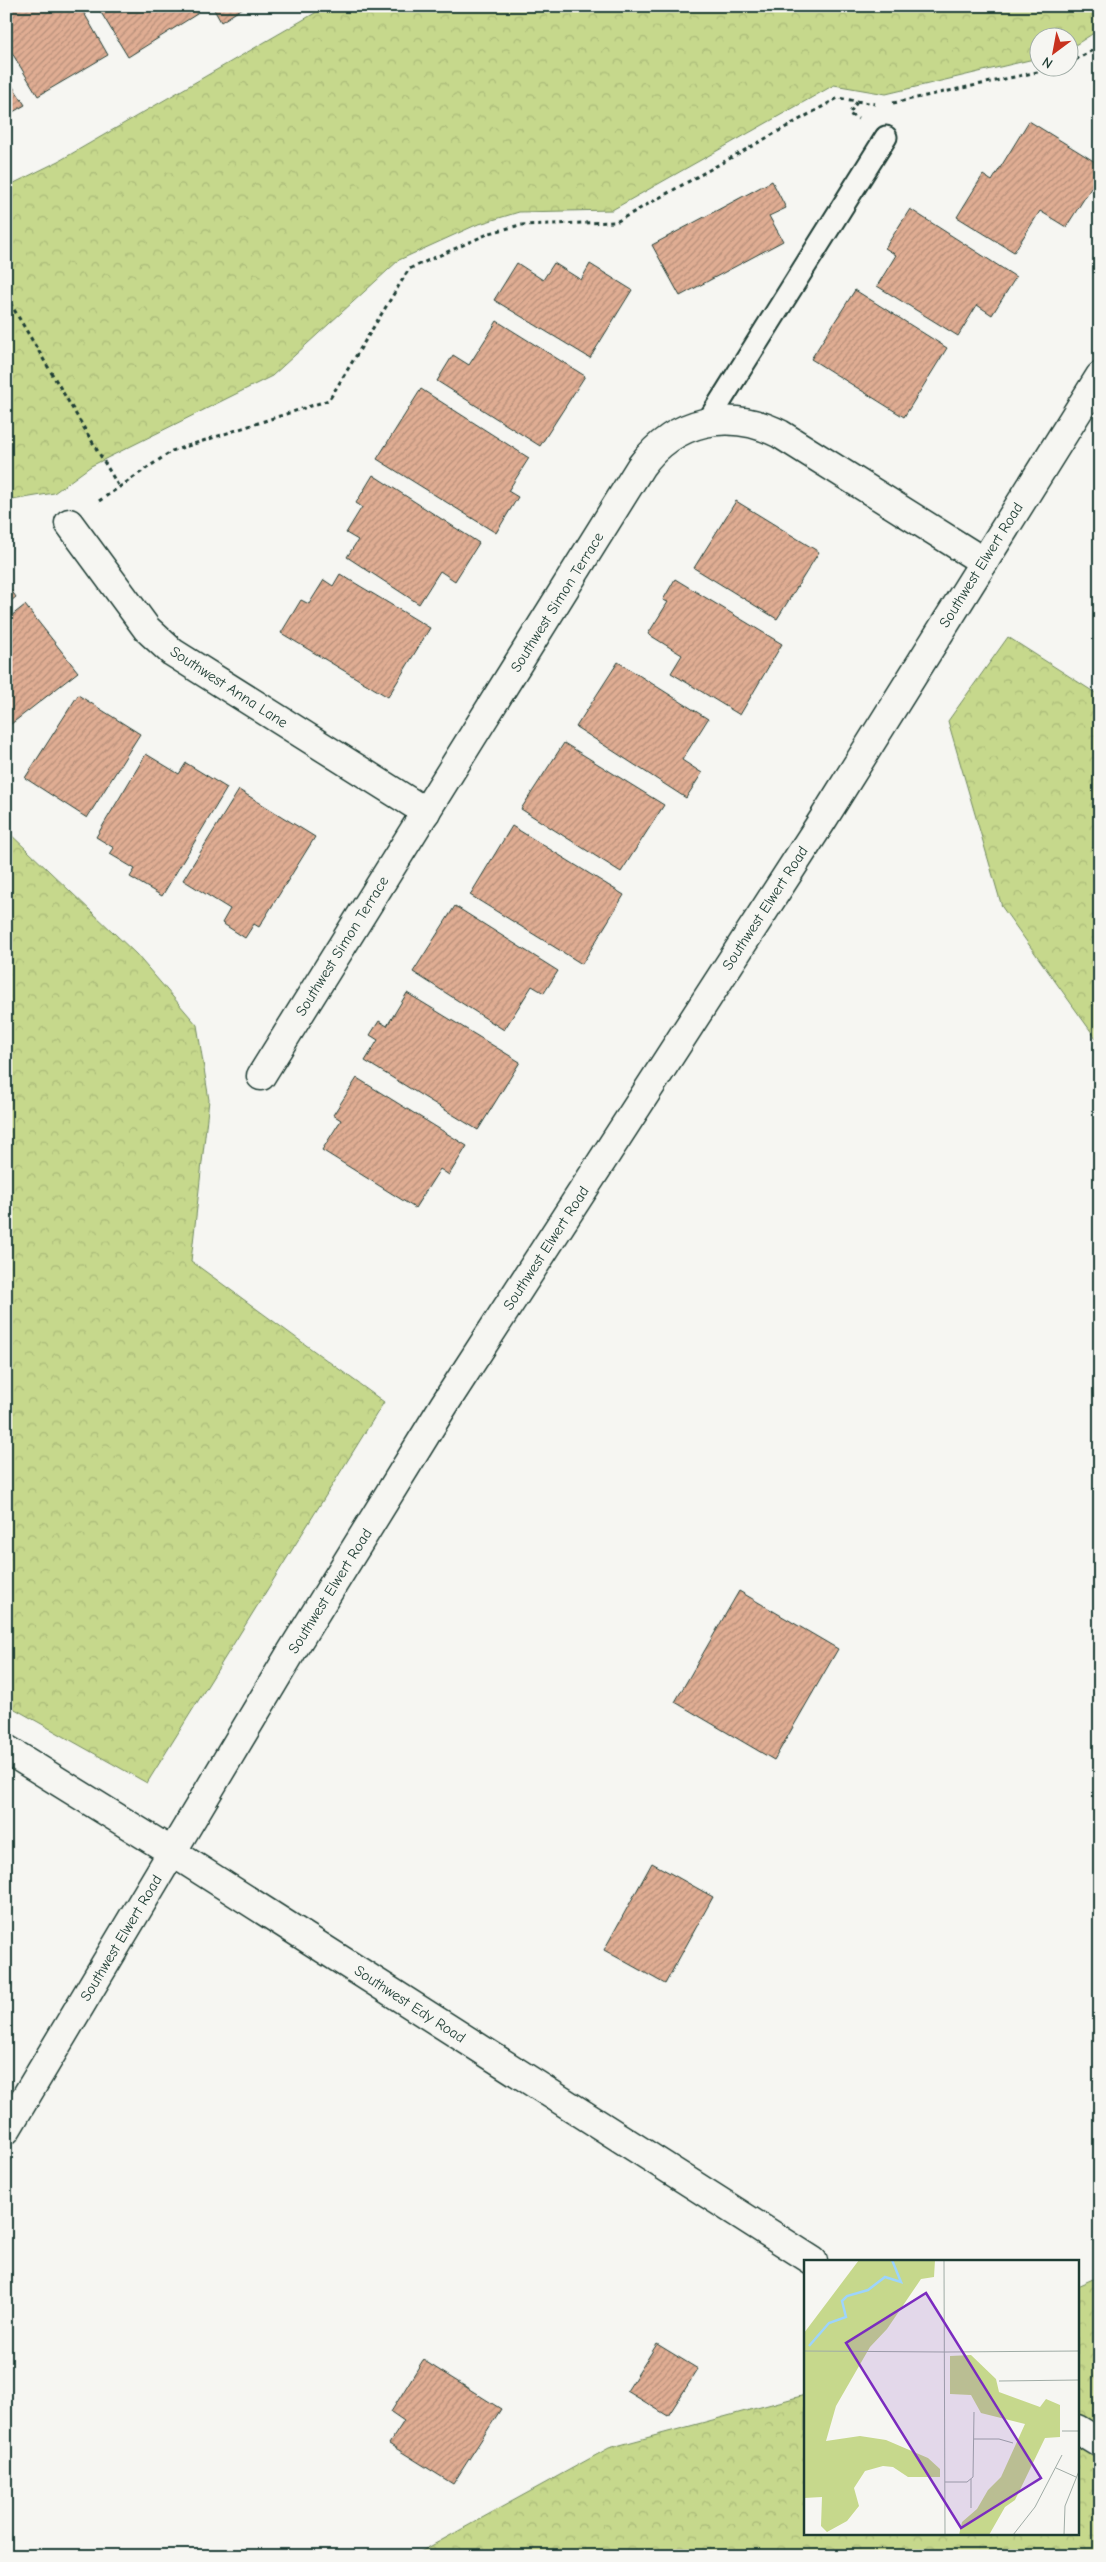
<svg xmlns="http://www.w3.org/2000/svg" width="1106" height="2562" viewBox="0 0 1106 2562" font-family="'Comic Neue',sans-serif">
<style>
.forest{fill:url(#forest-crowns);stroke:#728a60}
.building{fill:url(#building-hatch);stroke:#1f3d34}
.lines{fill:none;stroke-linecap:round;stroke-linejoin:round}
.service-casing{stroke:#1f3d34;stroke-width:25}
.minor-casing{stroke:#1f3d34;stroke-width:31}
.tertiary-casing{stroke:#1f3d34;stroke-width:31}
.secondary-casing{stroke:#1f3d34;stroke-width:31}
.path{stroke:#1f3d34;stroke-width:3;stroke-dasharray:4 4;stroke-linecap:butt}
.service{stroke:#f6f6f2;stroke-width:21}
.minor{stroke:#f6f6f2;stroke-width:28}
.tertiary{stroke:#f6f6f2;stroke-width:28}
.secondary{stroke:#f6f6f2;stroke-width:28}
.labels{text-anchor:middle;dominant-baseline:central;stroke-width:4.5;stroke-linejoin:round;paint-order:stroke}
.street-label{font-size:15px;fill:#1f3d34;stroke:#f6f6f2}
.inset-river{fill:none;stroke:#9dd4fc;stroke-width:2.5}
.inset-road{fill:none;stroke:#a0aca6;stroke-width:1}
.view{fill:#7b2cbf;fill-opacity:0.15;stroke:#7b2cbf;stroke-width:2.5}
.inset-edge{fill:none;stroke:#1f3d34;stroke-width:2.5}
</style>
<defs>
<pattern id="forest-crowns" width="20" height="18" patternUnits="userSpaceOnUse" patternTransform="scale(1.25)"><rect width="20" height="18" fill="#c6d88c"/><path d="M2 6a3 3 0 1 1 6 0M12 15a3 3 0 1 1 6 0" fill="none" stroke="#aaba79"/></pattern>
<pattern id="building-hatch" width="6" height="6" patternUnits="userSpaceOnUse" patternTransform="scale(1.25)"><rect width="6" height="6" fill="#e0ad93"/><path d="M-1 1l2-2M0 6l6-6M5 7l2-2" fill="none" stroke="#b58e79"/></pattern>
</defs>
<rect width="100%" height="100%" fill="#f6f6f2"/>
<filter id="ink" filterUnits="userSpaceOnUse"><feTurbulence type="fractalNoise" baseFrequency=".02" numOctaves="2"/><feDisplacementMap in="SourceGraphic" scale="10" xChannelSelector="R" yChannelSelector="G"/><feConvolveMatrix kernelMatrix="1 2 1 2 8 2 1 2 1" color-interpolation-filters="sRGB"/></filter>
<g filter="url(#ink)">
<g class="forest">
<path d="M323 6H1100V29L1069 49 1068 38H1038V58L886 94 834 85 612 210 519 212 476 225 399 260 272 376 91 466 54 493 6 501V187L59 161 315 13Z"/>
<path d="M1008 637 1100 696V1044L1002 907 948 721Z"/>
<path d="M6 830 136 954 197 1025 209 1100 191 1261 384 1402 147 1783 6 1704Z"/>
<path d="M1100 2276V2556H413L609 2448 805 2395V2533H1077V2286Z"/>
</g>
<g class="building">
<path d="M6 6H80L108 55 38 96 6 43Z"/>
<path d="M97 6H192L197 14 128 57Z"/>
<path d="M212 6H246L221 22Z"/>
<path d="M6 76 25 105 6 116Z"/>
<path d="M1029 121 1100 165V174L1066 227 1040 211 1014 252 957 217 983 175 992 181Z"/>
<path d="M772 181 786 208 769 216 783 241 680 296 652 245Z"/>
<path d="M910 209 1016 277 992 315 977 305 958 336 877 286 896 255 885 248Z"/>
<path d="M517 263 543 280 554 263 581 280 590 264 632 290 590 358 494 300Z"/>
<path d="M855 290 947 348 904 417 811 359Z"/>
<path d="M497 321 585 376 540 446 437 381 453 355 469 365Z"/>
<path d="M421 389 529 458 508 491 518 497 496 533 377 459Z"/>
<path d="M373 475 479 543 455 581 440 571 419 604 347 557 358 540 346 533 362 507 356 503Z"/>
<path d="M736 501 819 552 777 619 694 568Z"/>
<path d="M340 574 430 628 388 697 281 633 301 600 309 604 324 580 333 586Z"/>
<path d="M675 579 782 644 740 715 671 673 682 655 648 634 668 602 663 600Z"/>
<path d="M6 583 16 597 6 605Z"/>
<path d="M25 605 78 672 6 728V620Z"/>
<path d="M618 662 708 719 682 760 702 773 686 798 576 727Z"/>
<path d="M78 695 140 734 87 818 25 778Z"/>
<path d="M564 743 664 805 621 872 521 809Z"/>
<path d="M146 754 179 774 186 763 227 788 162 896 130 877 135 869 110 854 114 848 96 837Z"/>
<path d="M239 790 315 837 259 927 254 924 245 938 222 923 230 909 183 880Z"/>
<path d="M512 826 624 895 582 964 470 895Z"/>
<path d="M455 906 558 971 544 993 532 986 504 1030 413 972Z"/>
<path d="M407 993 520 1062 478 1130 365 1061 378 1040 370 1035 379 1021 387 1026Z"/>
<path d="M357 1078 467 1146 449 1175 440 1169 415 1208 322 1150 341 1120 333 1115Z"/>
<path d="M739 1591 838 1649 774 1760 675 1702Z"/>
<path d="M652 1863 713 1897 665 1984 604 1950Z"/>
<path d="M657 2344 698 2369 668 2416 627 2391Z"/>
<path d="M423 2360 501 2409 453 2484 389 2444 404 2421 391 2412Z"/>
</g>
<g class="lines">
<g class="service-casing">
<path id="service" d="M708 421 886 137"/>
</g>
<g class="minor-casing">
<g id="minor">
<path d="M69 523 147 629 172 652 426 812"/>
<path d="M261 1076 641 466C675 420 729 408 780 434L984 562"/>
</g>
</g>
<g class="tertiary-casing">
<g id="tertiary">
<path d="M172 1852 813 2261"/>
<path d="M1077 2429 1100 2443"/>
</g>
</g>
<g class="secondary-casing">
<g id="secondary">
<path d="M6 1749 172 1852"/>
<path d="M6 2130 292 1651 444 1405 822 821 1100 376"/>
</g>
</g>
<g class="path">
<path d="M1068 64 1100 46"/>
<path d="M857 102 849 114 858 119"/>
<path d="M893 103 1056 68"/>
<path d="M6 296 119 487"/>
<path d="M99 501 172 451 329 400 409 269 490 233 520 225 616 222 838 98 875 104"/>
</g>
<use href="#service" class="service"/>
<use href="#minor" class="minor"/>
<use href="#tertiary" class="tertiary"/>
<use href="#secondary" class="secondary"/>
</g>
</g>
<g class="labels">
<g class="street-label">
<text transform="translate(981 565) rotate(-58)">Southwest Elwert Road</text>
<text transform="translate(557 602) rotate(-58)">Southwest Simon Terrace</text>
<text transform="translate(229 687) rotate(33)">Southwest Anna Lane</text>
<text transform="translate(765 908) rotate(-57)">Southwest Elwert Road</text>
<text transform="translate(342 946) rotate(-58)">Southwest Simon Terrace</text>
<text transform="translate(546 1248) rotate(-57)">Southwest Elwert Road</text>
<text transform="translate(330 1591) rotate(-58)">Southwest Elwert Road</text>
<text transform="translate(121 1938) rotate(-59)">Southwest Elwert Road</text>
<text transform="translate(410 2004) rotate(33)">Southwest Edy Road</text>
</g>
</g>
<g transform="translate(804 2260)">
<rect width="275" height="275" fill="#f6f6f2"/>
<path d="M55 0H131L130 17 117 19 83 69 66 87 32 146 22 181 56 176 82 180 124 198 136 209V217H104L89 207 79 206 61 211 50 228 55 246 43 261 23 272 17 266 18 237 0 238V73ZM167 95 192 119 195 132 236 147 242 139 256 145V177L241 178 211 240 201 247 185 275H155L158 262 173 249 184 230 197 217 221 164 177 153 167 135 146 134V96Z" fill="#c6d88c"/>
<path class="inset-river" d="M5 86 25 63 42 57 38 41 43 36 64 30 81 17 97 22 88 0"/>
<path class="inset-road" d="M140 0 141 275M0 91 141 92M141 92 275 91M195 121 275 120M258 171H275M170 179H195L209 183M252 208 272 217M141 222H163L169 217 170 152M167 248V219M209 275 231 247 258 195M260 275 261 246 275 211"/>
<path class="view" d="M122 33 237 218 157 268 42 83Z"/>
<rect width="275" height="275" class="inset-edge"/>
</g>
<rect width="1106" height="2562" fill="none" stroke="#f6f6f2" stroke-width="25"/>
<rect x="12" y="12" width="1081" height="2537" fill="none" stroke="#1f3d34" stroke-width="2" filter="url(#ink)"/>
<g transform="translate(1054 52) rotate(212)"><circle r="24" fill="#f6f6f2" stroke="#a0aca6"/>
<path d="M0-4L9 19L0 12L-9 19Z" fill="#c8321e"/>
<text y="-8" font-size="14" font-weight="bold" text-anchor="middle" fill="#1f3d34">N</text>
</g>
</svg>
